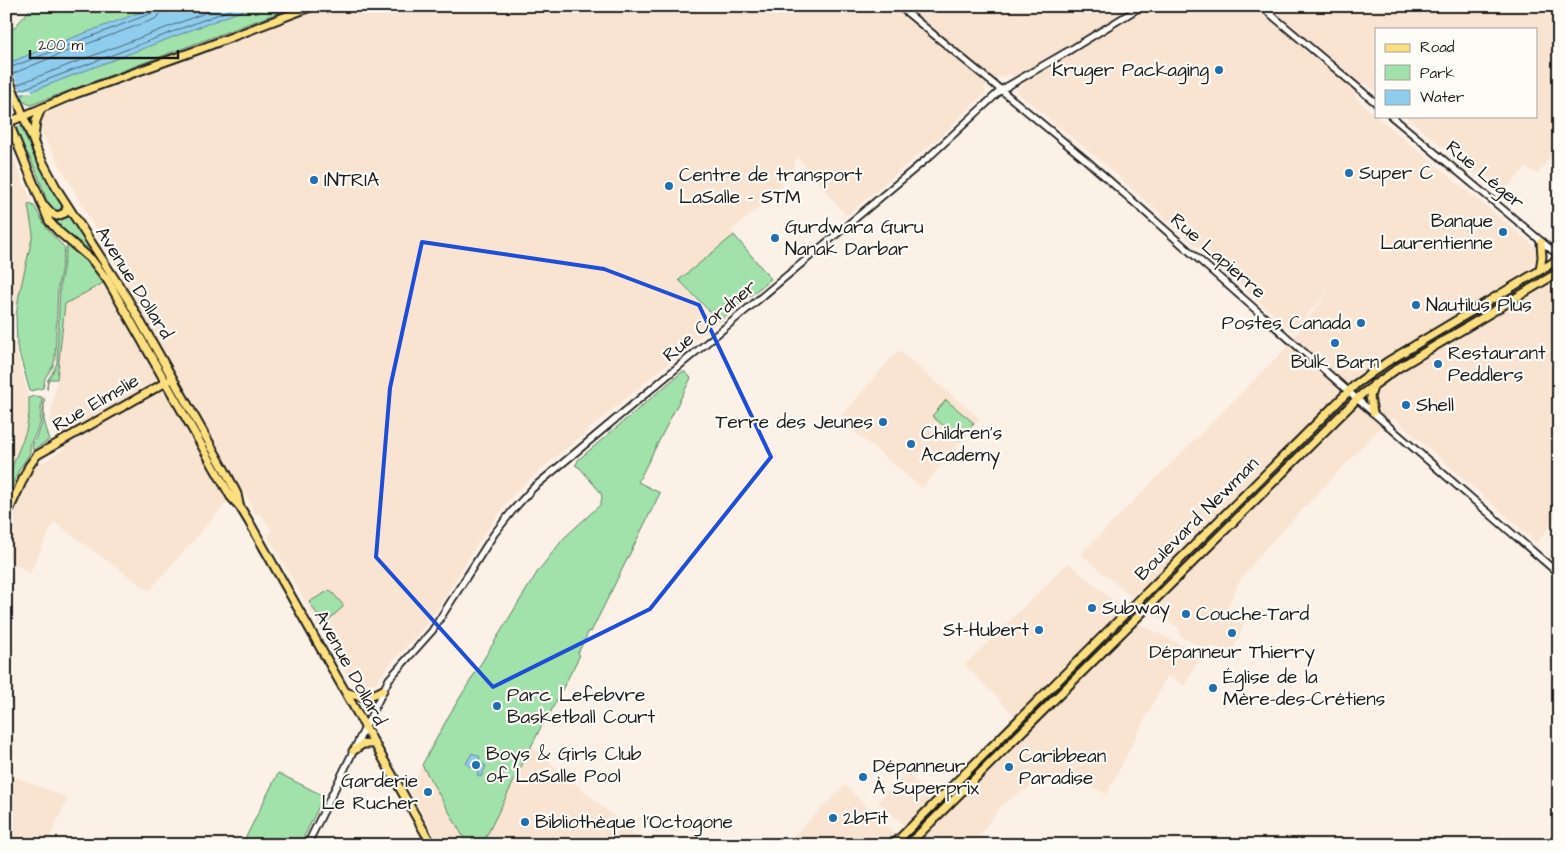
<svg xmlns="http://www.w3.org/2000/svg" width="1565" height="851" viewBox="0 0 1565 851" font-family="'Architects Daughter',sans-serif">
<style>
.built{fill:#f9e4d2}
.green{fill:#a1e1aa;stroke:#5e7e63}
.water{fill:#8fcdef;stroke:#61869b}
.pier{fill:#fbf1e6}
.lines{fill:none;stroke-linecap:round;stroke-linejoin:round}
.shore{stroke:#4a6370;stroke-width:1}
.minor-casing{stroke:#1c1c1c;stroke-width:9}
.major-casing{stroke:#1c1c1c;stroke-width:11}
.minor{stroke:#fdfcf7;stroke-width:5.5}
.major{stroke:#fce080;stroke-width:7}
.marked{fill:none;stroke:#1d4ed8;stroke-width:4;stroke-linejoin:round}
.poi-dot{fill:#1f6fb2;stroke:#fdfcf7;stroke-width:2}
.labels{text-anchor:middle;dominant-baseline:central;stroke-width:4.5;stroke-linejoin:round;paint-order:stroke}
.poi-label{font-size:19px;fill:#1c1c1c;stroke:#fdfcf7;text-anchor:start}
.street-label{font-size:19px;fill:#1c1c1c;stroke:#fdfcf7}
</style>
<rect width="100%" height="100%" fill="#fbf1e6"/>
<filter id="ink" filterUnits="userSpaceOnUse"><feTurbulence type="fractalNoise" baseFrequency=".02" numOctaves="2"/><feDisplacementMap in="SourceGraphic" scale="10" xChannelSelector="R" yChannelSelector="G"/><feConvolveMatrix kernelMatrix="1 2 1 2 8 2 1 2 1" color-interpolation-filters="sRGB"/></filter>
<g filter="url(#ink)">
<g class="built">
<path d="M326 6H1559V148L1537 174 1527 167 1500 195 1405 116H1536V29H1376V92L1365 83 1354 96 1376 116 1533 245 1537 252 1535 262 1531 268 1544 287 1559 281V514L1537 543 1393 417 1379 429 1264 550 1239 582 1225 614 1244 624 1231 655 1211 645 1208 650 1180 636V628L1149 613 1151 610 1134 596 1131 597 1081 554 1286 348 1333 285 1293 332 1103 163 1019 94 1017 91 1018 88 1023 85 1010 74 1000 78 999 76 984 87 986 92 941 136 846 216 797 157 790 175 772 196 731 231 734 235 679 280 716 323 538 472 513 495 478 543 437 610 416 637 392 662 376 683 353 686 268 536 272 531 261 514H255L244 491 227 502 149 591 54 522 30 573 6 559V313L33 414 23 458 42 463 65 448 54 430 50 420 57 379 65 304 105 282 115 299 130 291 42 133V121L47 112Z"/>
<path d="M6 141 31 200 34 217V237L18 303 6 312Z"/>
<path d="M898 350 980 419 922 488 839 419Z"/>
<path d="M1068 563 1119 605 1121 610 1015 716 965 665Z"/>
<path d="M1136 624 1142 625 1199 654 1200 656 1185 685 1167 676 1107 794 1083 784 1072 782 1038 783 1017 794 1001 806 986 826 976 845H916L918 841 1131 629 1134 628 1133 627Z"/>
<path d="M531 746 647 845H482Z"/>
<path d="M422 765 468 845H440L410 792Z"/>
<path d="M907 772 932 799 911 819 909 818 908 820 909 822 904 825 878 801Z"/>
<path d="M6 773 68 798 46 845H6Z"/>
<path d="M845 785 894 834V836L885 845H784Z"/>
</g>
<g class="green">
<path d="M33 6H78L89 10 100 6H296L31 105 26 103 23 100 6 106V33L14 28Z"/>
<path d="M21 126 34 157 62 203 60 210 57 211 50 209C44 193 39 175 31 160 25 149 19 140 16 128Z"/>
<path d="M30 204 34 206 48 230 65 248 58 287 55 359 53 366 45 378 43 388 30 391 17 346 16 316 19 295 33 234 28 205Z"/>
<path d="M36 204 47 224 54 232 92 265 105 282 65 304 57 379H48L47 389C46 378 55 372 57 362L60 285 67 246 49 228Z"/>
<path d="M67 216 70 217 89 244 91 248 90 250 57 225 58 221Z"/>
<path d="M734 235 771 279 719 321 679 280Z"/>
<path d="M682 372H685L691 378 638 482 660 493 591 632 589 631 578 653 580 655 546 721 544 722 540 729 482 845H468L422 765 451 712 538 571 564 538 600 505 602 498 601 493 580 468 575 465 577 463 578 460Z"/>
<path d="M34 396 42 397 40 424 30 445V453L19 470 6 501V483L26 431 29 414V398Z"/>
<path d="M44 398V420L49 438V440L33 450 32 446 42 424Z"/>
<path d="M946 400 974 423 960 440 932 416Z"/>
<path d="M330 590 344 606 324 624 309 602Z"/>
<path d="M1105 638 1091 656 934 812 948 796Z"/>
<path d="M278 773 324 796 300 845H242Z"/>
</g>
<g class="water">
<path d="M157 6H254L6 101V64L61 42Z"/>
<path d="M472 753 480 757 478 761 486 766 481 777 477 775 479 771 466 764Z"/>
</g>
<path class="pier" d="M10 62 19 88 21 90 30 89 34 92 20 93 21 97 14 100 13 99 6 82V64Z"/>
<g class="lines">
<g class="shore">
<path d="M9 68 152 13 155 10 156 6"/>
<path d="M12 74 65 52 155 19 160 14 162 6"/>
<path d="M16 85 223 6"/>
<path d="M18 91 240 6"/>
</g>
<g class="minor-casing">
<g id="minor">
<path d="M899 6 1086 160 1356 398 1559 574"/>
<path d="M1261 6 1376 103"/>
<path d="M1391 116 1559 256"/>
<path d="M307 845 389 679 432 631 494 534 513 510 533 488 930 156 1001 90 1070 50 1142 6"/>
</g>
</g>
<g class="major-casing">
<g id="major">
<path d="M6 72 38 153 58 191 127 298 227 474 237 494 239 504"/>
<path d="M6 116 49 221 58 231 92 260 108 281 231 497 240 507 248 520 432 845"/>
<path d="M7 123 75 94 200 49 313 6"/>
<path d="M34 139 36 121 41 109"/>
<path d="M45 206 51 213 57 216 65 213 67 207"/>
<path d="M1540 270 1542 257 1541 242"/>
<path d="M1373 412 1370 397 1374 384"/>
<path d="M6 517 29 466 37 455 168 381"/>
<path d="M346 692C360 698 369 698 383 690"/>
<path d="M353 751 363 744H375"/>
<path d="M893 845 1356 384 1387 362 1559 259"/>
<path d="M908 845 1362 394 1398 368 1559 272"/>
</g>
</g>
<use href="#minor" class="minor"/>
<use href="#major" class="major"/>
</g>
</g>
<path class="marked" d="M422 242 604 269 699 305 771 457 650 609 493 687 376 557 390 388Z"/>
<g class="poi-dot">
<circle cx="1219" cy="70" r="5"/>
<circle cx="1349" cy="173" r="5"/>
<circle cx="314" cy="180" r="5"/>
<circle cx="669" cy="186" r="5"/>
<circle cx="1503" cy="232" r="5"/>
<circle cx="775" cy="238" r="5"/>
<circle cx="1416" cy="305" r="5"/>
<circle cx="1361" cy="323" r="5"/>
<circle cx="1335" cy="343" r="5"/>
<circle cx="1438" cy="364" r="5"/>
<circle cx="1406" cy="405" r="5"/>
<circle cx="883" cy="422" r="5"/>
<circle cx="911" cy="444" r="5"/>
<circle cx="1092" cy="608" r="5"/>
<circle cx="1186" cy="614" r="5"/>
<circle cx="1039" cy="630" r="5"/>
<circle cx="1232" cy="633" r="5"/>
<circle cx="1213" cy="688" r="5"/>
<circle cx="497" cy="706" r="5"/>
<circle cx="476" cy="765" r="5"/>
<circle cx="1009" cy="767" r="5"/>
<circle cx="863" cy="777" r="5"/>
<circle cx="428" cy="792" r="5"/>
<circle cx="833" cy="818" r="5"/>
<circle cx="525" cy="822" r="5"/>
</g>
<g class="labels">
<g class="poi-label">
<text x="1209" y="70" text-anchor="end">Kruger Packaging</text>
<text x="1359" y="173">Super C</text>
<text x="679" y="175">Centre de transport<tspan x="679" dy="22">LaSalle - STM</tspan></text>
<text x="324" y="180">INTRIA</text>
<text x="1493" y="221" text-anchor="end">Banque<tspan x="1493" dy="22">Laurentienne</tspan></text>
<text x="785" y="227">Gurdwara Guru<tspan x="785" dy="22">Nanak Darbar</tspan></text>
<text x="1426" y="305">Nautilus Plus</text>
<text x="1351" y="323" text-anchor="end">Postes Canada</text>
<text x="1448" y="353">Restaurant<tspan x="1448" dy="22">Peddlers</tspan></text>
<text x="1335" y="362" text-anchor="middle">Bulk Barn</text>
<text x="1416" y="405">Shell</text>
<text x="873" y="422" text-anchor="end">Terre des Jeunes</text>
<text x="921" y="433">Children's<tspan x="921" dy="22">Academy</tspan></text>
<text x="1102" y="608">Subway</text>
<text x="1196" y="614">Couche-Tard</text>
<text x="1029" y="630" text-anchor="end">St-Hubert</text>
<text x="1232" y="652" text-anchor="middle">Dépanneur Thierry</text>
<text x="1223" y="677">Église de la<tspan x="1223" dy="22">Mère-des-Crétiens</tspan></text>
<text x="507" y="695">Parc Lefebvre<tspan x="507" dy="22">Basketball Court</tspan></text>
<text x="486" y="754">Boys &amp; Girls Club<tspan x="486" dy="22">of LaSalle Pool</tspan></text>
<text x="1019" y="756">Caribbean<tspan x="1019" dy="22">Paradise</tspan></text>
<text x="873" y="766">Dépanneur<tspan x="873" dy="22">À Superprix</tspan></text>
<text x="418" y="781" text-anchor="end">Garderie<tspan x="418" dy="22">Le Rucher</tspan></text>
<text x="843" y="818">2bFit</text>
<text x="535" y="822">Bibliothèque l'Octogone</text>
</g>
<g class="street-label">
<text transform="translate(1485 175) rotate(40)">Rue Léger</text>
<text transform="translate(1218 256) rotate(41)">Rue Lapierre</text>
<text transform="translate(134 283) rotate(58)">Avenue Dollard</text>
<text transform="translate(710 321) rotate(-40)">Rue Cordner</text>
<text transform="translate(96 403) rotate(-30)">Rue Elmslie</text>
<text transform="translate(1197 519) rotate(-45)">Boulevard Newman</text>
<text transform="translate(350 668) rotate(61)">Avenue Dollard</text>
</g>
</g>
<rect width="1565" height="851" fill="none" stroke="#fdfcf7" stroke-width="25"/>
<rect x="12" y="12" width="1540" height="826" fill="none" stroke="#1c1c1c" stroke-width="2" filter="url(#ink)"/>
<rect x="1375" y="28" width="162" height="90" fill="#fdfcf7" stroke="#a3a29f"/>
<rect x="1385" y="44" width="25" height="8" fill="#fce080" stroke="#a3a29f"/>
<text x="1420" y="52" font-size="15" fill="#1c1c1c">Road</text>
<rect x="1385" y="65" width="25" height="15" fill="#a1e1aa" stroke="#a3a29f"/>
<text x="1420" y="78" font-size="15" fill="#1c1c1c">Park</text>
<rect x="1385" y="90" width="25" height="15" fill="#8fcdef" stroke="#a3a29f"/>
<text x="1420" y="102" font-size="15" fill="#1c1c1c">Water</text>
<path d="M30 50v8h148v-8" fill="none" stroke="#1c1c1c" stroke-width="2.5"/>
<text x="38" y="50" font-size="15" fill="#1c1c1c" stroke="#fdfcf7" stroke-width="4" paint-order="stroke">200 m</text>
</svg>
